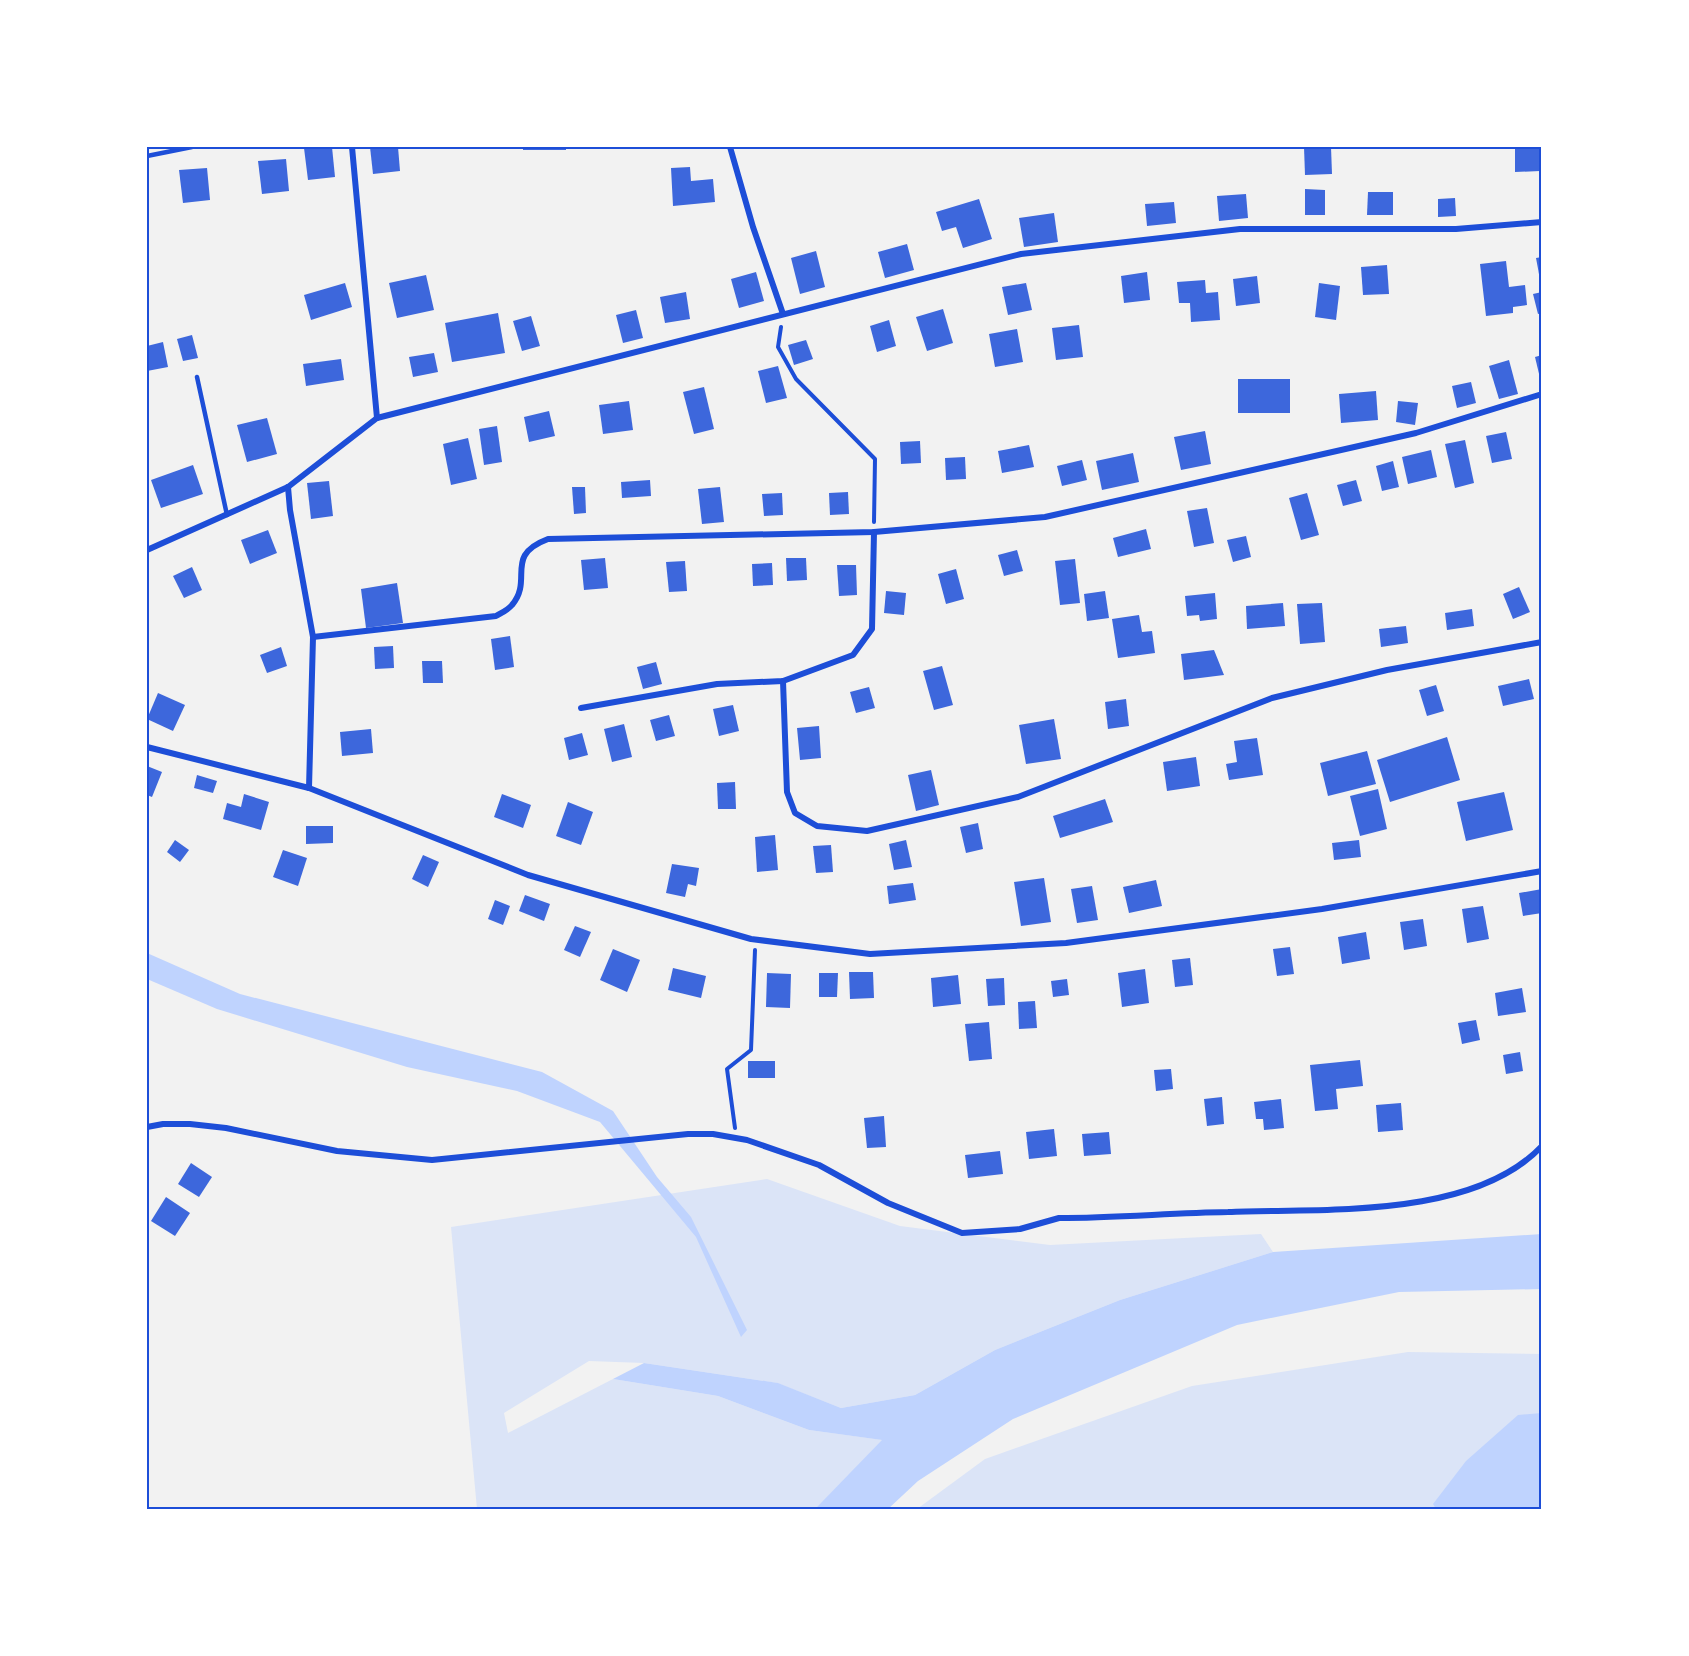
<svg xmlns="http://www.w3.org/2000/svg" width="1689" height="1656" viewBox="0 0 1689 1656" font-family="Overpass,sans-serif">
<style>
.green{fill:#dbe4f7}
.water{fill:#bfd3fe}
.building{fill:#3d67dc}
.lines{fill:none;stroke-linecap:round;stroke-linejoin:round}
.path{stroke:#1d4ed8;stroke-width:4}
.service{stroke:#1d4ed8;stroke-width:4.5}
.minor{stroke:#1d4ed8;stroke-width:6}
.neatline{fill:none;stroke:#1d4ed8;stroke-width:2}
</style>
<rect width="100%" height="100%" fill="#f2f2f2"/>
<g class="green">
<path d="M767 1179 900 1226 1050 1245 1261 1234 1273 1252 1120 1300 995 1350 915 1395 841 1408 777 1383 644 1363 589 1361 504 1413 508 1433 613 1379 718 1396 809 1430 883 1440 815 1509H477L451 1227Z"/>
<path d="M1408 1352 1542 1354V1509H917L985 1459 1192 1386Z"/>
</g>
<g class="water">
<path d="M147 953 240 994 542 1072 613 1111 657 1177 691 1217 747 1330 741 1337 696 1237 600 1122 517 1091 407 1067 217 1009 147 979Z"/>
<path d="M1542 1234V1289L1399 1292 1237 1325 1013 1419 918 1481 888 1509H815L882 1440 809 1430 718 1396 613 1379 644 1363 778 1383 841 1408 915 1395 995 1350 1120 1300 1273 1252Z"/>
<path d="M1542 1413V1509H1436L1433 1504 1466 1461 1518 1415Z"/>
</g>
<g class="building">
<path d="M332 147 335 177 308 180 304 148Z"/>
<path d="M370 147H398L400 171 373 174Z"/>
<rect x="523" y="147" width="43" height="3"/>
<path d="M1304 147H1331L1332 174 1305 175Z"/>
<path d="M1515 147H1540V171L1515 172Z"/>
<path d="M286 159 289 191 262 194 258 161Z"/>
<path d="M690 167 691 181 713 179 715 202 673 206 671 168Z"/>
<path d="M207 168 210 200 183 203 179 170Z"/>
<path d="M1305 189 1325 190V215H1305Z"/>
<path d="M1368 192H1393V215H1367Z"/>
<path d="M1246 194 1248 218 1219 221 1217 196Z"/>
<path d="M1455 198 1456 216 1438 217V199Z"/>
<path d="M979 199 992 239 963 248 956 227 942 231 936 212Z"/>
<path d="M1174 202 1176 223 1147 226 1145 204Z"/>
<path d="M1054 213 1058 242 1024 247 1019 218Z"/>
<path d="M907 244 914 270 885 278 878 252Z"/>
<path d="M816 251 825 287 800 294 791 258Z"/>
<path d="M1542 257V285H1541L1536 258Z"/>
<path d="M1506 261 1509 287 1525 285 1527 305 1513 307V313L1486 316 1480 264Z"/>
<path d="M1387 265 1389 294 1363 295 1361 267Z"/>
<path d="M756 272 764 301 739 308 731 279Z"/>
<path d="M1147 272 1150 300 1124 303 1121 276Z"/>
<path d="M426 275 434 310 397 318 389 283Z"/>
<path d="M1257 276 1260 303 1236 306 1233 279Z"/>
<path d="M1205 280 1206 293 1218 292 1220 320 1191 322 1190 303H1179L1177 282Z"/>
<path d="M345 283 352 307 311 320 304 295Z"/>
<path d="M1026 283 1032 310 1008 315 1002 287Z"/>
<path d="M1319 283 1340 286 1336 320 1315 317Z"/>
<path d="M686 292 690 319 665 323 660 297Z"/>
<path d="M1542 292V313L1538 314 1533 294Z"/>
<path d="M943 309 953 343 927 351 916 317Z"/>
<path d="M636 310 643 338 623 343 616 315Z"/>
<path d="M498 313 505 353 452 362 445 323Z"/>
<path d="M531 316 540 346 522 351 513 321Z"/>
<path d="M889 320 896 346 877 352 870 326Z"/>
<path d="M1079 325 1083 357 1056 360 1052 328Z"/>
<path d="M1017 329 1023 362 995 367 989 334Z"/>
<path d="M192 335 198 358 183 361 177 339Z"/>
<path d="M806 340 813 359 794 365 788 345Z"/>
<path d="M163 342 168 367 147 371V346Z"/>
<path d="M434 353 438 372 413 377 409 357Z"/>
<path d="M1542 355V378H1540L1535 357Z"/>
<path d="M341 359 344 380 306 386 303 364Z"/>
<path d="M1509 360 1518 394 1499 399 1489 366Z"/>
<path d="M778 366 787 398 766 403 758 371Z"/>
<rect x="1238" y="379" width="52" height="34"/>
<path d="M1471 382 1476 403 1457 408 1452 386Z"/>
<path d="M704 387 714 429 694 434 683 392Z"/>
<path d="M1376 391 1378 420 1341 423 1339 394Z"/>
<path d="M629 401 633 430 603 434 599 405Z"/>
<path d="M1398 401 1418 403 1415 425 1396 422Z"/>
<path d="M549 411 555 436 529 442 524 417Z"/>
<path d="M267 418 277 454 247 462 237 425Z"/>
<path d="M497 426 502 462 484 465 479 429Z"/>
<path d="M1205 431 1211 464 1181 470 1174 437Z"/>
<path d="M1506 432 1512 459 1492 463 1486 436Z"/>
<path d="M468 438 477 479 451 485 443 444Z"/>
<path d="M1465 440 1474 483 1455 488 1445 444Z"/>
<path d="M920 441 921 463 901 464 900 442Z"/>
<path d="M1029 445 1034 467 1002 473 998 451Z"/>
<path d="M1431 450 1437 477 1408 484 1402 457Z"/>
<path d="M1133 453 1139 482 1102 490 1096 461Z"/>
<path d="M965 457 966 479 946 480 945 458Z"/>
<path d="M1082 460 1087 480 1062 486 1057 466Z"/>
<path d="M1393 461 1399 487 1382 491 1376 466Z"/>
<path d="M193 465 203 494 161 508 151 480Z"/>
<path d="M650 480 651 496 622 498 621 482Z"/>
<path d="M1356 480 1362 501 1343 506 1337 485Z"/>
<path d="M329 481 333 516 311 519 307 483Z"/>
<path d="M572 487H585L586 513 574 514Z"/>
<path d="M720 487 724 522 702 524 698 489Z"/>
<path d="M848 492 849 514 830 515 829 493Z"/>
<path d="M782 493 783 515 764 516 762 494Z"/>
<path d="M1307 493 1319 535 1301 540 1289 498Z"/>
<path d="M1207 508 1214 543 1194 547 1187 511Z"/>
<path d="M1146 529 1151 549 1118 557 1113 538Z"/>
<path d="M268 530 277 553 250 564 241 540Z"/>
<path d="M1246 536 1251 557 1233 562 1227 540Z"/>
<path d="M1017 550 1023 571 1004 576 998 555Z"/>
<path d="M605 558 608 588 584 590 581 560Z"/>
<path d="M786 558H806L807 580 787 581Z"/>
<path d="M1075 559 1080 603 1060 605 1055 561Z"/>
<path d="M685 561 687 591 669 592 666 562Z"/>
<path d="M772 563 773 585 753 586 752 564Z"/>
<path d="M837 565H856L857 595 839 596Z"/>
<path d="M192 567 202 590 184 598 173 576Z"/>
<path d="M956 569 964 599 946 604 938 574Z"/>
<path d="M397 583 403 623 366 628 361 589Z"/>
<path d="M1519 587 1530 612 1513 619 1503 594Z"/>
<path d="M886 591 906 593 904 615 884 613Z"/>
<path d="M1105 591 1109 618 1087 621 1084 594Z"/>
<path d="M1215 593 1217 619 1200 621 1199 615 1187 616 1185 596Z"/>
<path d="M1283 603 1285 626 1247 629 1246 606Z"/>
<path d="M1322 603 1325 642 1300 644 1297 604Z"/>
<path d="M1472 609 1474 626 1447 630 1445 613Z"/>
<path d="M1139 615 1142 632 1152 631 1155 653 1118 658 1112 619Z"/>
<path d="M1406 626 1408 643 1381 647 1379 629Z"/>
<path d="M510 636 514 667 495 670 491 639Z"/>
<path d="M393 646 394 668 375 669 374 647Z"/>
<path d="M281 647 287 666 267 673 260 655Z"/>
<path d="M1214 650 1224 675 1184 680 1181 654Z"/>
<path d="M422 661H442L443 683H423Z"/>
<path d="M656 662 662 684 643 689 637 667Z"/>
<path d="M942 666 953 705 934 710 923 671Z"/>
<path d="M1529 679 1534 699 1503 706 1498 686Z"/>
<path d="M1436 685 1444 711 1427 716 1419 690Z"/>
<path d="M869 687 875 708 856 713 850 692Z"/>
<path d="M158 693 185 705 173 731 147 719Z"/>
<path d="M1126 699 1129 726 1108 729 1105 702Z"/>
<path d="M733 705 739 731 719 736 713 709Z"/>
<path d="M669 715 675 736 656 741 650 720Z"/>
<path d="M1054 719 1061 759 1026 764 1019 725Z"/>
<path d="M624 724 632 757 612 762 604 729Z"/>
<path d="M819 726 821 758 800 760 797 728Z"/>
<path d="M371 729 373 753 342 756 340 732Z"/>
<path d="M582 733 588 755 569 760 564 738Z"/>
<path d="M1447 737 1460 780 1390 802 1377 760Z"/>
<path d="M1257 738 1263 775 1229 780 1226 764 1237 762 1234 741Z"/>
<path d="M1367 751 1376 784 1328 796 1320 763Z"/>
<path d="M1196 757 1200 786 1167 791 1163 762Z"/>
<path d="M147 766 162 772 152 797 147 795Z"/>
<path d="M931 770 939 805 916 811 908 775Z"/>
<path d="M197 775 217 781 213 793 194 788Z"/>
<path d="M735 782 736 809H718L717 783Z"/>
<path d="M1378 789 1387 829 1360 836 1350 796Z"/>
<path d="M1504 792 1513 830 1466 841 1457 802Z"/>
<path d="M244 794 269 802 261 830 223 819 227 803 241 807Z"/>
<path d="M502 794 531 805 523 828 494 817Z"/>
<path d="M1105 799 1113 822 1060 838 1053 816Z"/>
<path d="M568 802 593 812 581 845 556 836Z"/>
<path d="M978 823 983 849 966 853 960 827Z"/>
<path d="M306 826H333V843L306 844Z"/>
<path d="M775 835 778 870 757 872 755 837Z"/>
<path d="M175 840 189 850 180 862 167 852Z"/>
<path d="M906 840 912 867 894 870 889 844Z"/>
<path d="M1359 840 1361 857 1334 860 1332 843Z"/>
<path d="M831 845 833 872 816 873 813 846Z"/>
<path d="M283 850 307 858 298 886 273 877Z"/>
<path d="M423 855 439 862 428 887 412 879Z"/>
<path d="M672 864 699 868 696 886 688 884 685 897 666 893Z"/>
<path d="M1044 878 1051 922 1021 926 1014 882Z"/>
<path d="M1156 880 1162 906 1129 913 1123 887Z"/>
<path d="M913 883 916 900 889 904 887 886Z"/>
<path d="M1092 886 1098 920 1077 923 1071 889Z"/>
<path d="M1542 889V913L1523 916 1519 893Z"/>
<path d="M525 895 550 904 544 921 519 911Z"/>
<path d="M495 900 510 906 503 925 488 919Z"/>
<path d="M1483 906 1489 939 1467 943 1462 909Z"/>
<path d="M1423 919 1427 946 1404 950 1400 922Z"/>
<path d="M575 926 591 932 580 957 564 950Z"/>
<path d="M1366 932 1370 959 1342 964 1338 937Z"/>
<path d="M1290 947 1294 974 1277 976 1273 949Z"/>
<path d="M613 949 640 960 627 992 600 980Z"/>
<path d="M1190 958 1193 985 1175 987 1172 960Z"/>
<path d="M673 968 706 976 701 998 668 990Z"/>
<path d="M1145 969 1149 1003 1122 1007 1118 973Z"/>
<path d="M849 972H873L874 998 850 999Z"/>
<path d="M767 973 791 974 790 1008 766 1007Z"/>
<path d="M819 973H838L837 997H819Z"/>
<path d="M958 975 961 1004 933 1007 931 978Z"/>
<path d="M1004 978 1005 1005 988 1006 986 979Z"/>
<path d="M1067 979 1069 995 1053 997 1051 981Z"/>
<path d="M1522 988 1526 1012 1498 1016 1495 993Z"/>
<path d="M1035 1001 1037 1028 1019 1029 1018 1002Z"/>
<path d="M1476 1020 1480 1040 1462 1044 1458 1023Z"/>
<path d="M989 1022 992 1059 969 1061 965 1024Z"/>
<path d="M1520 1052 1523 1071 1506 1074 1503 1055Z"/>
<path d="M1360 1060 1363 1086 1336 1089 1338 1109 1315 1111 1310 1065Z"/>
<rect x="748" y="1061" width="27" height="17"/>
<path d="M1171 1069 1173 1089 1156 1091 1154 1070Z"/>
<path d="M1222 1097 1224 1124 1207 1126 1204 1099Z"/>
<path d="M1281 1099 1284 1128 1264 1130 1263 1119H1256L1254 1102Z"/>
<path d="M1401 1103 1403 1130 1378 1132 1376 1105Z"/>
<path d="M884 1116 886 1147 867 1148 864 1118Z"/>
<path d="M1054 1129 1057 1156 1029 1159 1026 1132Z"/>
<path d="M1109 1132 1111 1154 1084 1156 1082 1134Z"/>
<path d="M1000 1151 1003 1174 968 1178 965 1155Z"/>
<path d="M191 1163 212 1177 199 1197 178 1184Z"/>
<path d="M166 1197 190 1213 175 1236 151 1221Z"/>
</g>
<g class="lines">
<g class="path">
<path d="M781 327 778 347 796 379 875 459 874 522"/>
<path d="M735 1128 727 1069 751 1050 755 950"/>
</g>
<g class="service">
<path d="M147 156 192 147"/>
<path d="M197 377 227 515"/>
</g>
<g class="minor">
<path d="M352 147 377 418"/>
<path d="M730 147 753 227 783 314"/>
<path d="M288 487 290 510 313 637 309 788"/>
<path d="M147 550 288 487 377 418 1021 254 1240 229H1456L1542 222"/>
<path d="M313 637 496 616C501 613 508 610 512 605 534 579 503 556 548 539L874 532 1045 517 1416 433 1542 394"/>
<path d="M783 681 787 792 795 813 817 826 867 831 1018 797 1272 698 1387 670 1542 642"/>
<path d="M581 708 717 684 783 681 853 655 872 629 874 532"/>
<path d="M147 747 309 788 528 875 751 939 870 954 1066 943 1322 909 1542 871"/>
<path d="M147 1127 163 1124H190L226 1128 337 1151 432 1160 688 1134H713L747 1140 819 1165 888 1203 962 1233 1020 1229 1059 1218C1115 1218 1171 1213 1228 1212 1322 1208 1472 1220 1542 1146"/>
</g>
</g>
<rect width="1689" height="1656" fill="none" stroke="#ffffff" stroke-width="297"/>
<rect x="148" y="148" width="1392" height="1360" class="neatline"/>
</svg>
